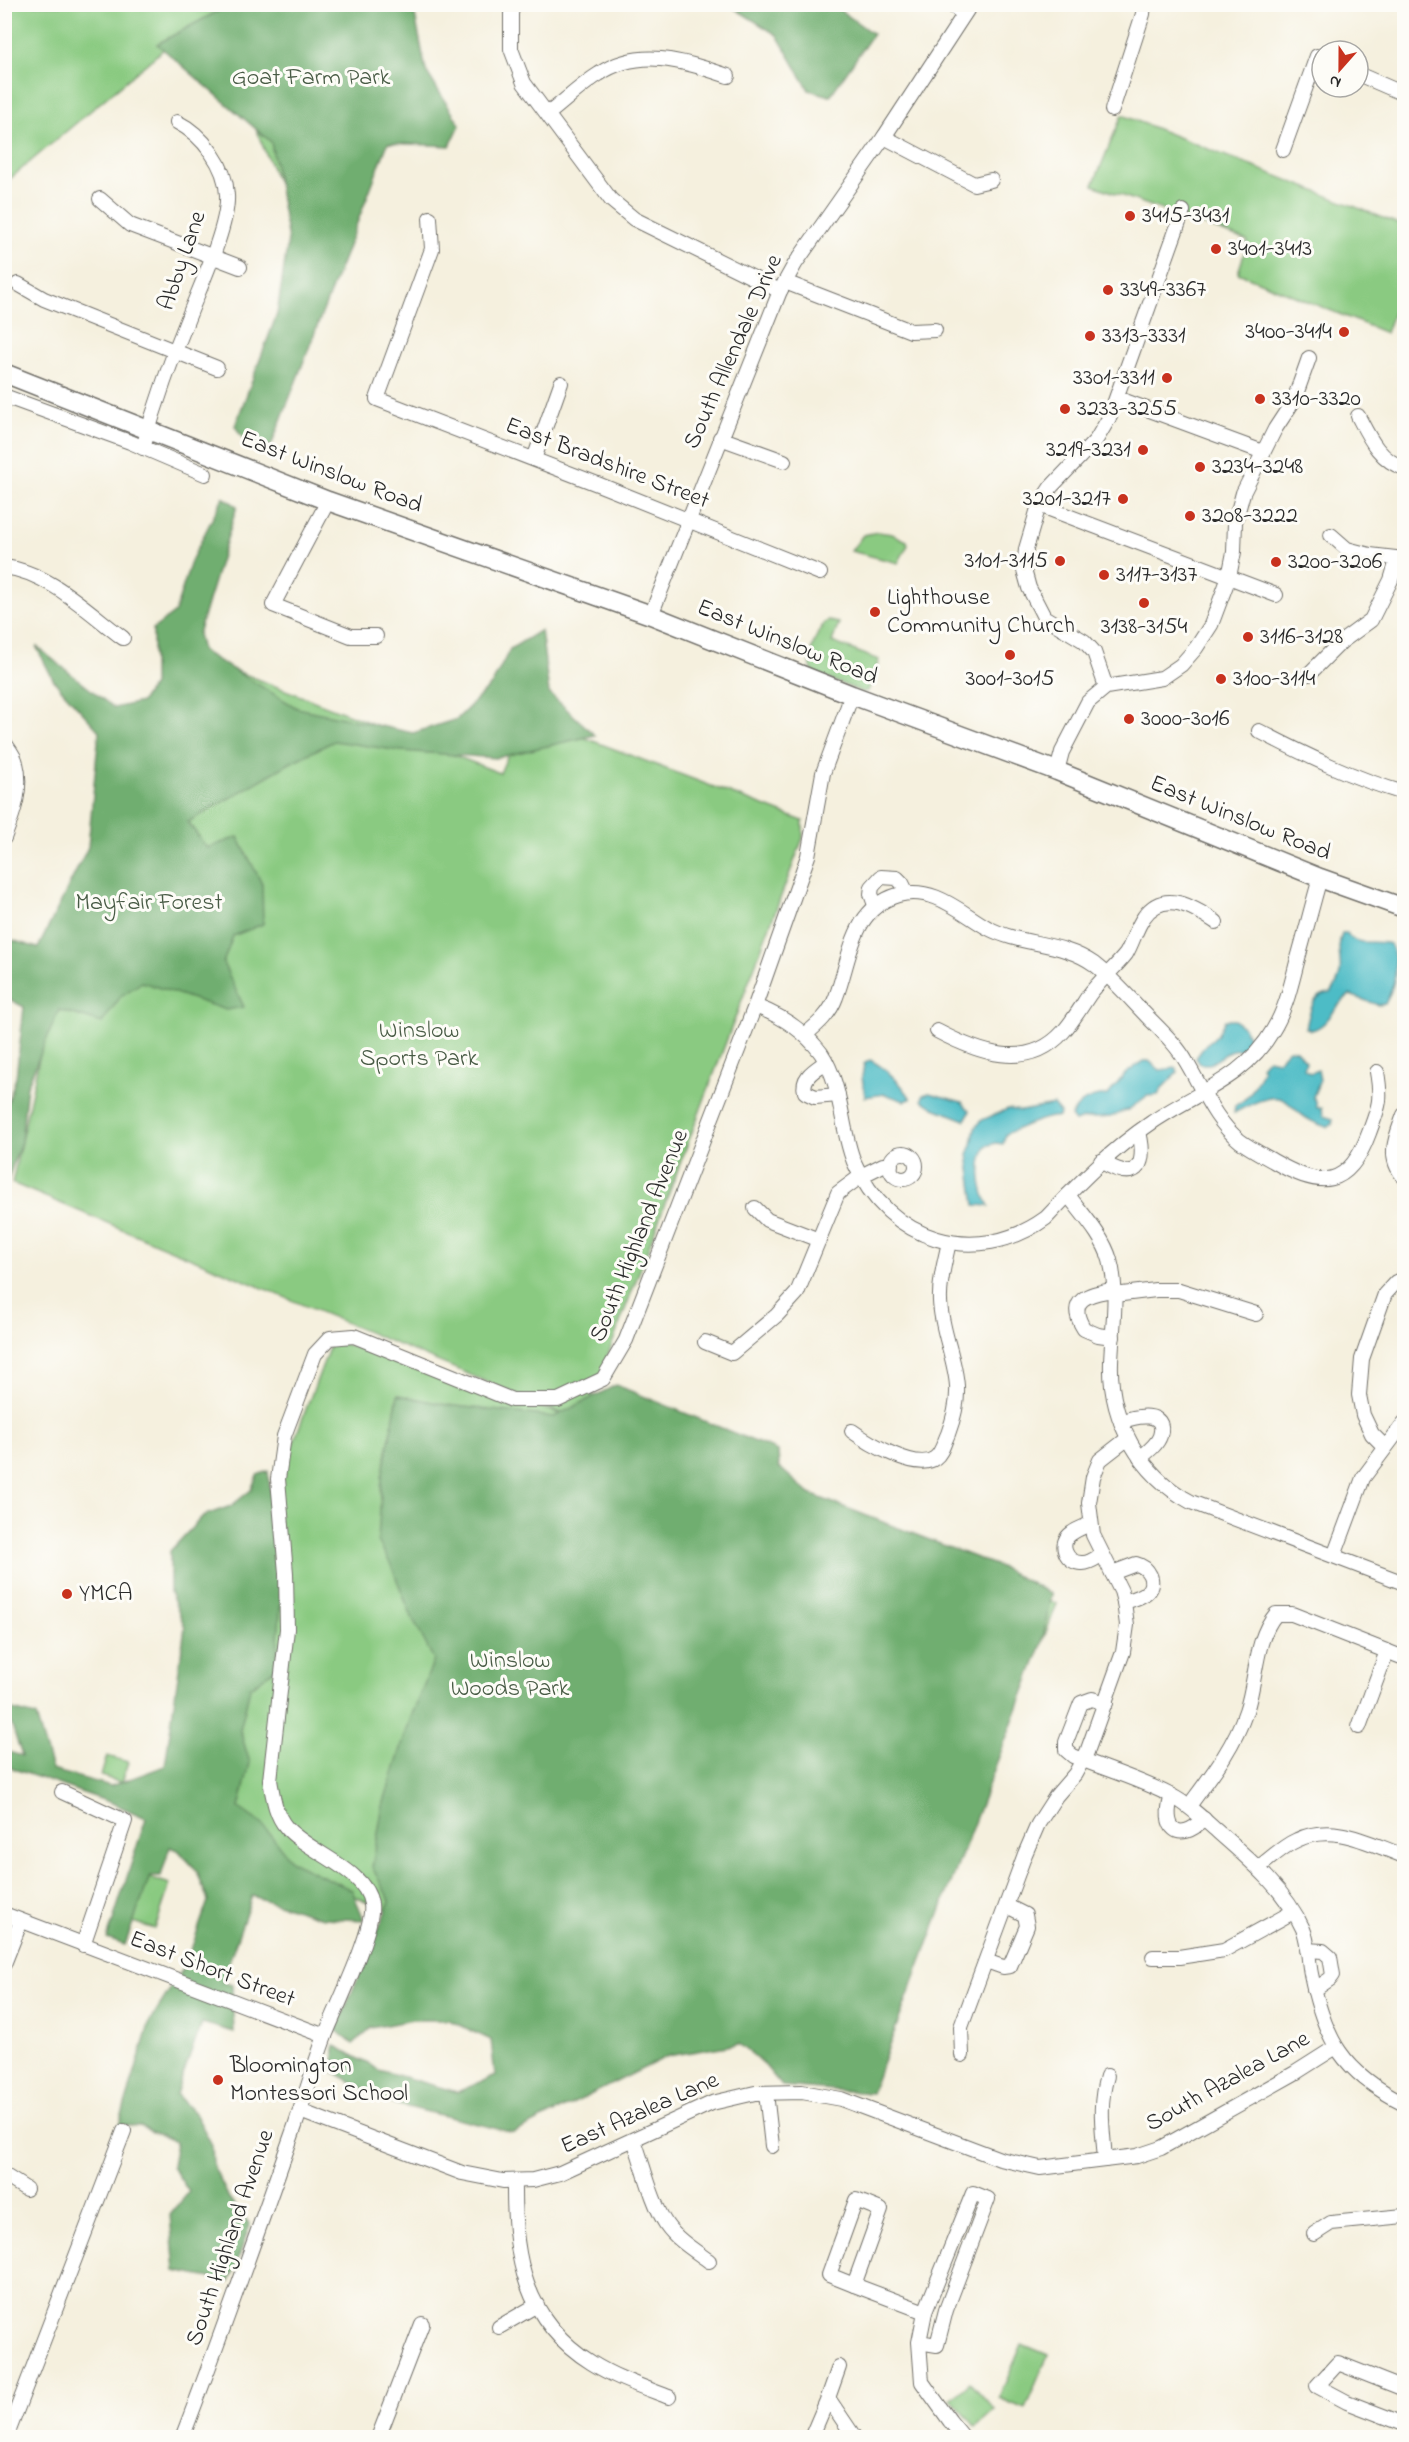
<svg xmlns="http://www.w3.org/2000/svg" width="1409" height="2442" viewBox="0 0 1409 2442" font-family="'Indie Flower',sans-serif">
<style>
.green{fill:#8aca81;stroke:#5a7a56;stroke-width:1.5}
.forest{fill:#6fae6f;stroke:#4d6c4d;stroke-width:1.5}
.water{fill:#4ebcc6;stroke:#3c7478;stroke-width:1.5}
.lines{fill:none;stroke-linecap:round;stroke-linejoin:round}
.minor-casing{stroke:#72706a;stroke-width:16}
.major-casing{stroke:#72706a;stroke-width:21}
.minor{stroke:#fff;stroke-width:14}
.major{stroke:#fff;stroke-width:18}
.poi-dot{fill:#c8321e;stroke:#fdfcf7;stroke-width:2}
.labels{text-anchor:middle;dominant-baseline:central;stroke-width:6;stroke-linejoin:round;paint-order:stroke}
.park-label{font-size:24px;fill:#485b45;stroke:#fdfcf7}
.poi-label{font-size:24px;fill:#2b2b2b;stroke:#fdfcf7;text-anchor:start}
.street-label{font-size:24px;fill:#2b2b2b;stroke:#fdfcf7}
</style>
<rect width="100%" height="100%" fill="#fdfcf7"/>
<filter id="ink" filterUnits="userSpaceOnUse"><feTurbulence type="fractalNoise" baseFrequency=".0167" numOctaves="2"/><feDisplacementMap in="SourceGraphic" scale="12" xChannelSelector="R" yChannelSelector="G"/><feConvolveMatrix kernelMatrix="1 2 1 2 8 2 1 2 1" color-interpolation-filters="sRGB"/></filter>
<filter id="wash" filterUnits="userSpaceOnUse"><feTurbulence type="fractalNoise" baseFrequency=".008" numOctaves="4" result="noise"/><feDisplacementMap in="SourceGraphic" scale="24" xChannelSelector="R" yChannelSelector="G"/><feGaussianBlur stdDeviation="1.35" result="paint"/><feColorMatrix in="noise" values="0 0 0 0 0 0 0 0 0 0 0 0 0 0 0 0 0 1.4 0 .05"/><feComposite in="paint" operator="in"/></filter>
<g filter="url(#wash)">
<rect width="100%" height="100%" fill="#f5f0de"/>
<g class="green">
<path d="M5 5H415L303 309 294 223 253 122 170 44 5 183Z"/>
<path d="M1122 115 1404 226V282L1386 333 1238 273 1248 241 1093 185Z"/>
<path d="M878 532 892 534 907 541 908 545 898 563 851 551 863 535Z"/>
<path d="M829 621 839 623 832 642 879 660 868 691 862 692 813 673C806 657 815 637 824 623Z"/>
<path d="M190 653 500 773 525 715 803 821V838L583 1421 1057 1604 867 2093 152 1819 332 1340 573 1418 12 1183 61 957Z"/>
<path d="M107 1756 128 1762 122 1783 101 1776Z"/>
<path d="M148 1877 170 1884 155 1929 133 1922Z"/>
<path d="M1022 2344 1048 2355 1025 2409 999 2398Z"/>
<path d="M970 2382 995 2410 976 2427 951 2399Z"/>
</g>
<g class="forest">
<path d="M231 4 413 5 426 71 460 125 450 146 388 143 271 446 247 445 235 426 277 314 288 240 271 142 157 44Z"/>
<path d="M729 5H833L873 34 830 96 809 90 777 35Z"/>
<path d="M223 497 237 506 198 634 202 651 297 708 413 733 457 719 492 684 510 649 541 630 549 693 595 735 496 758 401 751 334 741 290 763 188 822 207 848 238 837 262 884 263 924 233 936 223 963 244 1007 226 1010 142 982 121 996 102 1023 59 1010 27 1086 21 1142 5 1187V1112L16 1077 24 1007 5 997V938L38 948 88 847 99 731 54 681 36 646 114 708 141 702 153 685V629L175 612 191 561Z"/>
<path d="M616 1385 778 1451 779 1467 810 1494 1000 1567 1051 1594 1042 1644 871 2093 782 2086 762 2062 739 2044 668 2056 514 2133 387 2102 334 2072V2045L379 2070 457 2092 495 2076 491 2040 449 2020H412L371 2028 353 2044 336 2030 390 1901 372 1867 383 1805 411 1717 434 1660 411 1615 391 1565 378 1541 382 1477 398 1395 447 1405 554 1417Z"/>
<path d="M268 1471 282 1583 276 1668 250 1688 240 1730 250 1763 239 1808 262 1824 291 1861 352 1890 364 1920 323 1918 252 1896 222 1982 232 1985 234 2032 202 2023 176 2094 196 2115 212 2145 213 2165 229 2198 250 2225 230 2282 175 2271 170 2215 189 2192 172 2166 176 2142 139 2126 119 2125 150 2021 186 1964 208 1901 197 1871 178 1850 170 1847 161 1876H150L125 1945 107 1939 146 1818 112 1803 5 1766V1751L22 1756 6 1708 36 1716 52 1770 111 1786 165 1766 185 1627 170 1592V1551L203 1516 231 1506 251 1490 257 1475Z"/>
</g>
<g class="water">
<path d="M1342 933H1346C1358 948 1373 939 1390 944 1400 963 1395 986 1385 1004L1378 1005 1350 995C1335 1003 1329 1027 1311 1030L1306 1028C1310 1012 1311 994 1331 993 1350 967 1333 958 1342 933Z"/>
<path d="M1225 1020H1235L1245 1029 1251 1044 1246 1049 1232 1050 1210 1064H1200L1196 1058 1206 1044 1217 1036Z"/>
<path d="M1289 1049 1296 1050 1306 1061 1304 1069 1310 1073 1318 1070 1320 1080 1313 1097 1316 1101 1317 1108H1322L1323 1116 1333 1119 1332 1124 1327 1127C1277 1113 1299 1077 1234 1113L1235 1105C1249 1101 1257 1082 1263 1069L1261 1066 1268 1058 1278 1060Z"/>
<path d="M870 1060C886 1068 902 1084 911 1099L904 1101 885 1094 865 1097 862 1077 864 1064Z"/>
<path d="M1143 1061H1149L1160 1070 1176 1068 1178 1072 1161 1089 1158 1095 1147 1096 1128 1110C1121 1110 1117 1116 1110 1117 1097 1119 1087 1116 1075 1122L1071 1117C1078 1101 1091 1096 1108 1095L1125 1074Z"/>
<path d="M929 1093 962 1102 970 1111 965 1120 934 1108 922 1100 923 1095Z"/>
<path d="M1053 1105 1060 1113 1059 1117C1048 1114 1017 1129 1006 1134L1003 1144 996 1143 986 1146C978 1164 979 1188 989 1206L975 1205 968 1154 972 1145 975 1128 982 1120 1008 1109 1022 1111Z"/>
</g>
</g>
<g filter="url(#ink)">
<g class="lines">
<g class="minor-casing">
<g id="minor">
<path d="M513 4 511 14V49L524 83 611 200 634 219 780 291"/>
<path d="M950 4 964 14"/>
<path d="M1358 74 1404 94"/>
<path d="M1112 110 1143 14 1144 4"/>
<path d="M548 114C565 101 581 85 599 74 641 46 685 62 728 76"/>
<path d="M884 137 974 184 991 180"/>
<path d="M1283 150 1317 56 1322 58"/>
<path d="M100 199 130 225 240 267"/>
<path d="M430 218 432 249 377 399 600 485 820 573"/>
<path d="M785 282 911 331 935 330"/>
<path d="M18 284 44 299 217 368"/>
<path d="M4 396 130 442 205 474"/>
<path d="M1117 398 1263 452"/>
<path d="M1358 416C1369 437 1379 460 1404 468"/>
<path d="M720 438 784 461"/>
<path d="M143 448C156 402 172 357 190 313 201 285 229 224 227 195 226 166 203 135 177 122"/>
<path d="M534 459 561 383"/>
<path d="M328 501 273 605 351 636H376"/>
<path d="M1039 505 1276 595"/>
<path d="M1331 535 1347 549 1370 555 1404 559"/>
<path d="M4 567C49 572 88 612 123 638"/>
<path d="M651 615 780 291 795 264 884 137 971 4"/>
<path d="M1309 674 1341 642 1371 620 1391 580 1397 560"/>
<path d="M1106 687 1094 652 1084 641 1044 617 1029 588 1024 570 1026 549 1039 505 1051 487 1096 440 1109 418 1183 211"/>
<path d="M1259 731C1307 756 1353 778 1404 793"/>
<path d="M4 742C8 748 15 756 16 763 23 789 13 814 4 838"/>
<path d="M1057 771 1062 752 1088 702 1106 687 1162 678 1181 665 1196 648 1211 625 1229 577 1234 552 1235 522 1243 493 1275 429 1294 400 1309 358"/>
<path d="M875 905 871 894 872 887 881 877 897 878 902 883 907 893"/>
<path d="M755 1006C782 1016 804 1030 821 1053 843 1086 840 1127 854 1162 888 1241 976 1269 1046 1218 1079 1183 1111 1150 1151 1123 1194 1093 1245 1079 1273 1030 1286 1009 1291 985 1297 962 1305 934 1312 906 1320 878"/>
<path d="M937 1031C977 1052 1027 1072 1063 1032 1073 1021 1081 1007 1089 995 1100 980 1115 968 1126 954 1133 942 1136 928 1144 917 1164 888 1195 908 1216 922"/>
<path d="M805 1035C818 1024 830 1014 836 997 851 958 851 909 898 895 933 885 960 912 988 928 1022 946 1062 941 1094 964 1112 978 1127 995 1143 1012 1158 1028 1176 1043 1187 1063 1203 1090 1215 1121 1240 1141 1251 1149 1263 1155 1275 1162 1321 1189 1349 1188 1369 1133 1379 1106 1382 1101 1377 1072"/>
<path d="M826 1062C815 1070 801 1077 805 1092L815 1097 838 1095"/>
<path d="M1404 1115C1396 1137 1386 1157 1404 1177"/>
<circle cx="903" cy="1166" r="13"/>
<path d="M1101 1161C1135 1183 1148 1168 1139 1132"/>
<path d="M1068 1195C1083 1215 1103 1236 1110 1260 1119 1293 1112 1329 1111 1362 1109 1420 1140 1475 1191 1502L1404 1583"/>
<path d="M755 1208 767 1220 819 1240"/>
<path d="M1114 1295 1156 1290H1179L1256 1314"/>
<path d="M1113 1337 1098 1335 1084 1329C1065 1299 1090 1293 1114 1290"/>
<path d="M705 1342 732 1353 777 1315 797 1293 838 1193 861 1176 883 1165H891"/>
<path d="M1121 1422C1134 1416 1168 1409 1160 1436 1157 1445 1147 1452 1140 1458"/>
<path d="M852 1431C867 1442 917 1472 935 1458 942 1453 944 1442 948 1434 954 1418 958 1403 957 1386 955 1357 941 1330 940 1301 939 1282 945 1261 949 1242"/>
<path d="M1385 1447 1372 1434 1363 1415 1359 1395 1362 1359 1385 1294 1396 1282 1404 1279"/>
<path d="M1090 1524C1084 1527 1077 1529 1072 1533 1057 1543 1066 1564 1083 1563 1090 1563 1096 1558 1101 1555"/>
<path d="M1334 1556 1363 1478 1404 1423"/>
<path d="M1112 1573 1136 1564C1148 1567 1157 1581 1147 1592 1142 1597 1131 1600 1124 1602"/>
<path d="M1106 1703 1092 1699 1081 1703 1066 1742V1750L1073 1756C1105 1769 1139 1779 1170 1795 1188 1804 1202 1818 1217 1831 1249 1859 1285 1889 1303 1929 1309 1942 1308 1960 1311 1974 1324 2039 1343 2073 1404 2103"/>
<path d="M1359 1727 1387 1651"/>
<path d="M62 1792 125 1821 83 1945"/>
<path d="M1172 1796C1161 1827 1178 1845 1204 1819"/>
<path d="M1189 1806C1211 1776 1234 1747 1246 1711 1257 1680 1254 1640 1276 1614H1292L1404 1658"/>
<path d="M1259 1867C1271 1858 1283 1846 1297 1840 1334 1822 1370 1844 1404 1856"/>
<path d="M4 1914 325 2036"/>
<path d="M1307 1950 1323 1951 1330 1957 1333 1975 1330 1979 1314 1990"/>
<path d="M1153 1957H1179L1224 1950 1293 1912"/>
<path d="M986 1961 1003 1967 1010 1966 1027 1926 1025 1915 1007 1906"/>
<path d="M4 1964 21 1921"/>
<path d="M962 2055 961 2027 1025 1854 1038 1824 1056 1796 1075 1774 1087 1752 1123 1652 1127 1625 1124 1602 1121 1591 1093 1535 1089 1503 1093 1477 1100 1460 1127 1439"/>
<path d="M766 2093 772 2146"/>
<path d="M300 2111 462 2173 503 2181 533 2180 560 2173 712 2103 755 2093 802 2092 841 2099 1000 2159 1040 2168 1137 2156 1161 2148 1295 2073 1336 2047"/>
<path d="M634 2140C643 2164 652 2203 666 2224 677 2240 694 2250 709 2261"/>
<path d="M1105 2160C1103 2129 1098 2106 1107 2076"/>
<path d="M4 2175 26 2189"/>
<path d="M514 2181C513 2255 524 2321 592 2363 616 2378 643 2387 669 2397"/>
<path d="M856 2200 881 2210 854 2285 829 2275Z"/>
<path d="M1314 2234 1331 2223 1404 2216"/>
<path d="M854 2285 925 2312"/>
<path d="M499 2327 537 2305"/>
<path d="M919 2342 937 2345 946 2310 988 2199 973 2193 925 2312 919 2342 922 2382 950 2421 964 2438"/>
<path d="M1404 2389 1338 2363 1317 2386 1347 2402 1404 2424"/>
<path d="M828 2398 855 2438"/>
<path d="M6 2438 124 2131"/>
<path d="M182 2438C222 2335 258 2230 295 2126 305 2096 314 2066 325 2036 336 2008 375 1929 371 1904 366 1869 307 1852 286 1827 275 1814 273 1796 270 1780L287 1629 286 1573 278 1479 284 1436 315 1354 330 1338 354 1336 512 1400H558L603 1379 626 1340 755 1006 808 856 823 773 852 695"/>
<path d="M378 2438 422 2324"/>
<path d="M811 2438 828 2398 839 2367"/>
</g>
</g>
<g class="major-casing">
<path id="major" d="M4 373 328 501 651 615 852 695 1057 771 1320 878 1404 908"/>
</g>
<use href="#minor" class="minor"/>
<use href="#major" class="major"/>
</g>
</g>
<g class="poi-dot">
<circle cx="1130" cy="216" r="6"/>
<circle cx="1216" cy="249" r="6"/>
<circle cx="1108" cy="290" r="6"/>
<circle cx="1344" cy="332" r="6"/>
<circle cx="1090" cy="336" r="6"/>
<circle cx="1167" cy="378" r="6"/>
<circle cx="1260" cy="399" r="6"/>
<circle cx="1065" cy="409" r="6"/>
<circle cx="1143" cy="450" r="6"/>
<circle cx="1200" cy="467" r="6"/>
<circle cx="1123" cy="499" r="6"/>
<circle cx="1190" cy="516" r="6"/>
<circle cx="1060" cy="561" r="6"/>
<circle cx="1276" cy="562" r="6"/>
<circle cx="1104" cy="575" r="6"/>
<circle cx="1144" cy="603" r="6"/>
<circle cx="875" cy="612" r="6"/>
<circle cx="1248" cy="637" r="6"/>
<circle cx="1010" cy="655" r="6"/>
<circle cx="1221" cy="679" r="6"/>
<circle cx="1129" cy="719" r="6"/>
<circle cx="67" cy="1594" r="6"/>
<circle cx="218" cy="2080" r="6"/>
</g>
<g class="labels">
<g class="park-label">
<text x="311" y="78">Goat Farm Park</text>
<text x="149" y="903">Mayfair Forest</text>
<text x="419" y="1031">Winslow<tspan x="419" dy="28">Sports Park</tspan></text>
<text x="510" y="1661">Winslow<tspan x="510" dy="28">Woods Park</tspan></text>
</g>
<g class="poi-label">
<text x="1142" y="216">3415-3431</text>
<text x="1228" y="249">3401-3413</text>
<text x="1120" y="290">3349-3367</text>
<text x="1332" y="332" text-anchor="end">3400-3414</text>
<text x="1102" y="336">3313-3331</text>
<text x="1155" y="378" text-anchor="end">3301-3311</text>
<text x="1272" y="399">3310-3320</text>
<text x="1077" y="409">3233-3255</text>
<text x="1131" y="450" text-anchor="end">3219-3231</text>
<text x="1212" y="467">3234-3248</text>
<text x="1111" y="499" text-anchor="end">3201-3217</text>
<text x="1202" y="516">3208-3222</text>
<text x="1048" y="561" text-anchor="end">3101-3115</text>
<text x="1288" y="562">3200-3206</text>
<text x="1116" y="575">3117-3137</text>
<text x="887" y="598">Lighthouse<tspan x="887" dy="28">Community Church</tspan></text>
<text x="1144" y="627" text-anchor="middle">3138-3154</text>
<text x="1260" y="637">3116-3128</text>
<text x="1010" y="679" text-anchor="middle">3001-3015</text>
<text x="1233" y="679">3100-3114</text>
<text x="1141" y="719">3000-3016</text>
<text x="79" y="1594">YMCA</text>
<text x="230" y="2066">Bloomington<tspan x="230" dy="28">Montessori School</tspan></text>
</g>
<g class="street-label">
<text transform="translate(183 261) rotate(-71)">Abby Lane</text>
<text transform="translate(734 352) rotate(-66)">South Allendale Drive</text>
<text transform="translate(607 464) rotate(21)">East Bradshire Street</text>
<text transform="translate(331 473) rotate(21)">East Winslow Road</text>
<text transform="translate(787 643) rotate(22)">East Winslow Road</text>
<text transform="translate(1240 819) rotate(22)">East Winslow Road</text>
<text transform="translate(640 1236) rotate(-68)">South Highland Avenue</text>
<text transform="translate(212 1970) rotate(21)">East Short Street</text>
<text transform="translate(1228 2082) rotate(-29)">South Azalea Lane</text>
<text transform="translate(640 2114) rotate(-24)">East Azalea Lane</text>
<text transform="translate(231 2238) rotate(-71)">South Highland Avenue</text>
</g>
</g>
<rect width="1409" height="2442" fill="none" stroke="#fdfcf7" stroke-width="24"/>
<g transform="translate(1340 69) rotate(201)"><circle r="28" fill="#fdfcf7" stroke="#a9a8a5" stroke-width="1.5"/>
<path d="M0-4.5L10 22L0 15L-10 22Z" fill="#c8321e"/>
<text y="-9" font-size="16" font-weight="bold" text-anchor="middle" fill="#2b2b2b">N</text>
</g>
</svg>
